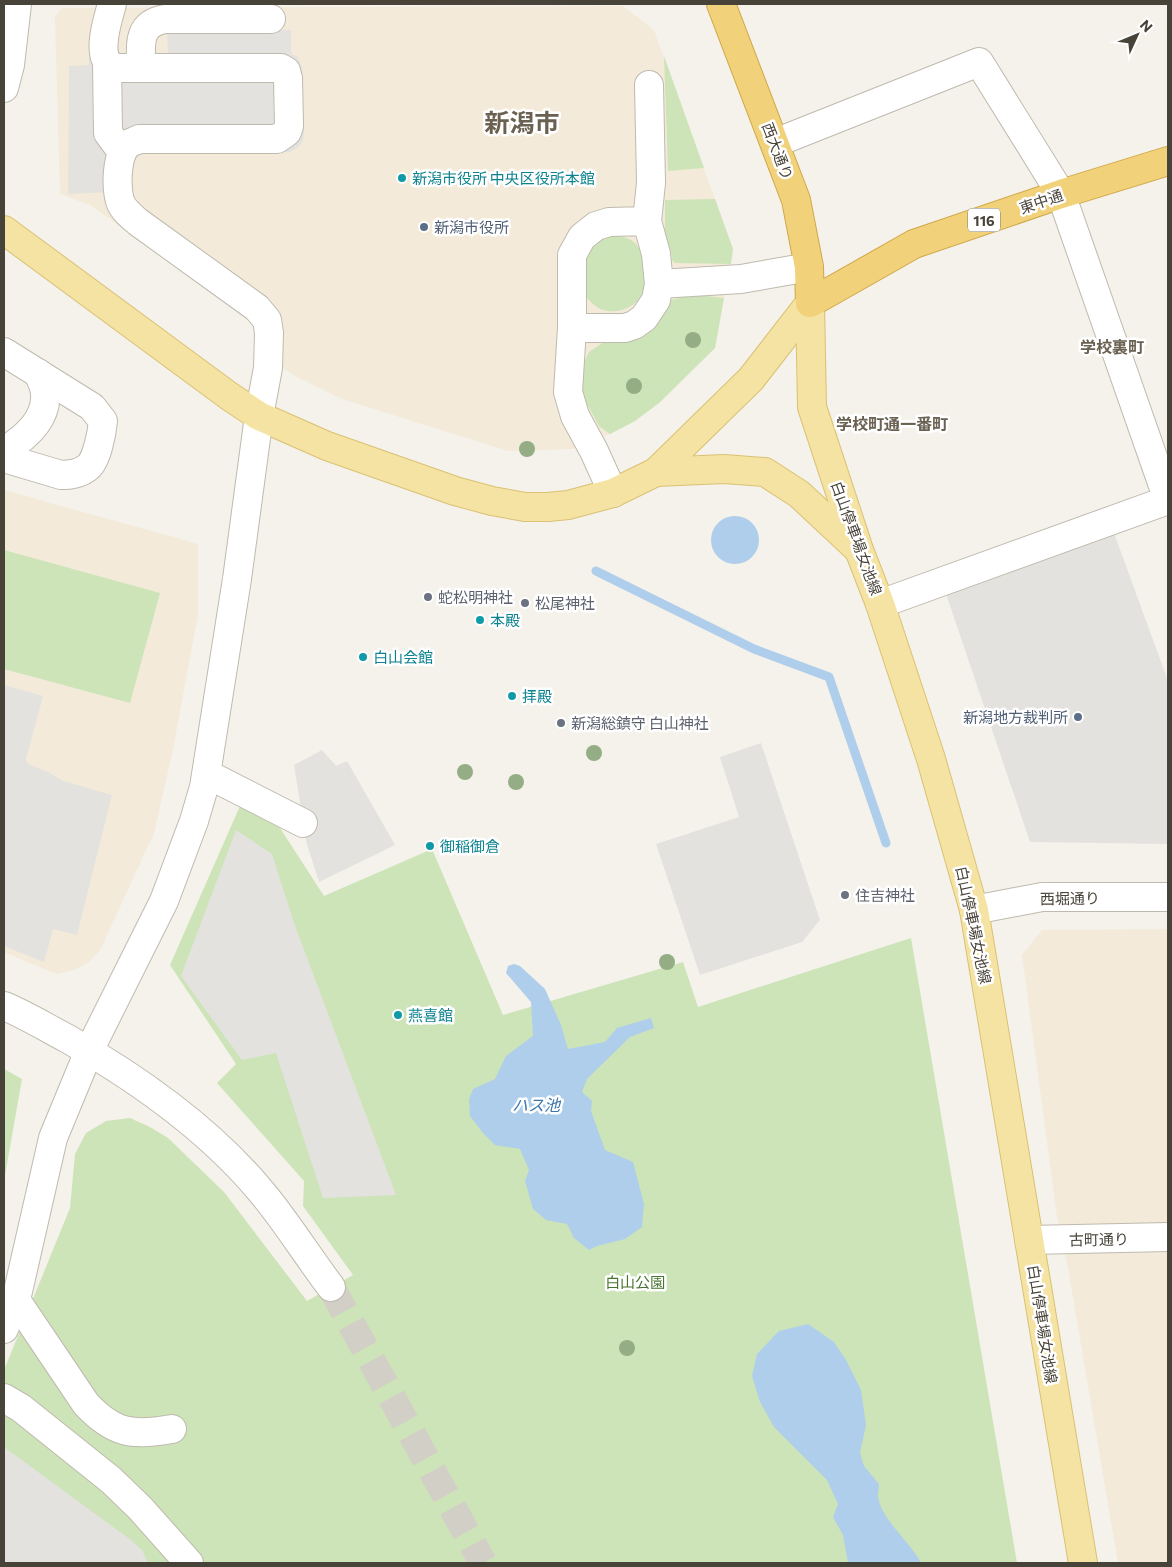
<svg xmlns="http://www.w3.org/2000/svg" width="1172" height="1567" viewBox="0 0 1172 1567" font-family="Commissioner,'Noto Sans JP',sans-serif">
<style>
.commercial{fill:#f3ead9}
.green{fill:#cde4b8}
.parking{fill:#e3e2df}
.water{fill:#aeceeb}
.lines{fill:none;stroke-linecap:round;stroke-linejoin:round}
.stream{stroke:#aeceeb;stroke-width:9}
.minor-tunnel{stroke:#d2cfc7;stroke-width:28;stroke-dasharray:28 14;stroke-linecap:butt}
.minor-casing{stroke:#bfbaae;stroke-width:30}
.major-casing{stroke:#dac173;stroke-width:30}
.highway-casing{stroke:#d0a749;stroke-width:30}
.minor{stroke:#fff;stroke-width:28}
.major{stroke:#f5e3a3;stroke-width:28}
.highway{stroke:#f1d179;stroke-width:28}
.tree{fill:#95ad85}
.culture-dot{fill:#0f9aa8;stroke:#fff;stroke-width:2}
.service-dot{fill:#5c6f8a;stroke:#fff;stroke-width:2}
.worship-dot{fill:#6b7280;stroke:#fff;stroke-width:2}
.labels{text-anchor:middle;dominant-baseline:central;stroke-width:5;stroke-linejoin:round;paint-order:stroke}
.shield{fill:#fff;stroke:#7f7b74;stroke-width:1}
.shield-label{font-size:14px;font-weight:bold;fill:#484339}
.street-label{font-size:15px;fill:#484339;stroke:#fff}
.culture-label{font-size:15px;fill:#0d838f;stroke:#fff;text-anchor:start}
.service-label{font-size:15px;fill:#4e5e75;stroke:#fff;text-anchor:start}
.worship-label{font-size:15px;fill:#5b616d;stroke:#fff;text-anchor:start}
.park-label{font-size:15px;fill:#477531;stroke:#fff}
.neighbourhood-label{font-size:16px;font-weight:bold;fill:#6a6152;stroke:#fff}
.water-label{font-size:16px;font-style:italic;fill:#3b75ab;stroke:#fff}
.town-label{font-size:25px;font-weight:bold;fill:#6a6152;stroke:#fff}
</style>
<rect width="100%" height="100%" fill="#f4f2eb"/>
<g class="commercial">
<path d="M623 6 654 30 733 249 715 348 659 403 635 421 610 434 572 449 508 451 342 399 295 376 260 352V340L252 318 90 205 60 194 55 17 62 8Z"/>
<path d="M4 490 198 544V615L173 749 154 833 100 950 89 962 74 970 56 974 4 952Z"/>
<path d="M1168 929V1563H1118L1068 1268 1057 1217 1022 955 1042 930Z"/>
</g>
<g class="green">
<path d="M664 56 704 168 668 171Z"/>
<path d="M715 199 733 249 731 264 675 263 672 260 671 251 665 237V200Z"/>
<path d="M611 235C636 237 642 246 644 270 644 278 645 285 642 293 637 308 617 314 603 310 595 307 590 301 584 295V253L600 238Z"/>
<path d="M697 295 724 298 715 348 659 403 635 421 610 434 599 426 582 395 580 371 589 352 664 302 683 297Z"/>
<path d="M4 550 160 593 130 703 4 669Z"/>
<path d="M240 806 280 828 324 896 432 849 503 1015 683 962 698 1007 911 938 1017 1563H4V1370L70 1208 75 1154 86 1133 106 1121 130 1118 150 1127 168 1138 224 1192 307 1301 353 1275 303 1206 304 1181 217 1083 236 1064 170 965Z"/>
<path d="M4 1069 22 1079 4 1181Z"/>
</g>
<g class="parking">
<path d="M291 30V54L297 56 302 67 304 132 303 141 297 148 290 152 151 153 140 155 132 162 128 191 68 194 69 66 89 65V57L168 54 167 32Z"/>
<path d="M1114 533 1168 681V844L1030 842 945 591Z"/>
<path d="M4 685 43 696 26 759 28 764 48 772 63 781 112 795 77 935 53 929 44 962 4 946Z"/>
<path d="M761 743 820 920 802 942 700 975 656 844 739 817 720 757Z"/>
<path d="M322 750 336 766 347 761 395 845 319 882 306 841 294 765Z"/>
<path d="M236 830 272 854 294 923 396 1195 323 1198 276 1053 242 1060 181 976Z"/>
<path d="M4 1447 131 1540 142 1550 148 1563H4Z"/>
</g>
<g class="water">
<circle cx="735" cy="540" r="24"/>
<path d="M514 964 520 966 545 989 561 1025 568 1049 605 1042 617 1028 651 1018 654 1028 630 1037 587 1079 582 1092 592 1101 591 1111 605 1150 633 1162 644 1204 642 1227 625 1239 597 1246 589 1250 574 1238 567 1224 546 1220 533 1209 525 1181 529 1170 520 1149 495 1145 483 1133 470 1116 469 1099 473 1089 495 1079 506 1056 533 1036 531 1002 506 973 508 966Z"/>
<path d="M808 1324 834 1342 846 1360 861 1390 866 1425 860 1453 864 1466 879 1484C879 1488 878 1492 878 1496 881 1520 910 1541 921 1563H848L843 1535 833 1517 838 1504 827 1480 774 1427 760 1402 752 1376 757 1354 779 1331Z"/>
</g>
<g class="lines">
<path class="stream" d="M596 571 754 649 829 677 886 843"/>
<path class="minor-tunnel" d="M331 1287 483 1563"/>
<g class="minor-casing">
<g id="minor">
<path d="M107 63 108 133 122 152"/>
<path d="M141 67C141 44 137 24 165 19H271"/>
<path d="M4 88 10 65 17 4"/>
<path d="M775 143 979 62 1061 194 1168 500"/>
<path d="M647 221 609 222 596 226 582 237 572 255V328H625L634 325 644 318 656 300 659 284 656 254 647 221 651 183 649 85"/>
<path d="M659 284 741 279 809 267"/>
<path d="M572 328 568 392 575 416 594 451 613 493"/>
<path d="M4 352 92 407 103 421C102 432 97 460 88 467 81 473 70 475 61 475L4 458"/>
<path d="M4 451C25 438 51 417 44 388 43 383 40 378 38 373"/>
<path d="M880 604 1168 500"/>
<path d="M207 774 303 823"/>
<path d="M974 910 1042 897H1168"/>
<path d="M4 1006C26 1015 47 1028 68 1039 140 1080 211 1130 264 1195 288 1224 308 1257 331 1287"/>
<path d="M1029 1240 1168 1237"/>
<path d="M16 1300 86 1404C114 1434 133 1436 172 1429"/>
<path d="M4 1329 16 1300 53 1138 89 1051 164 901 194 821 204 787 237 579 259 416 268 368 269 333 267 320 257 308 138 222C131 216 123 210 120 201 116 187 116 155 128 144 131 142 136 141 139 139H277L287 132 289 126 288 78 286 71 281 68H116C93 62 108 19 112 4"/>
<path d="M4 1398 21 1408 111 1480 140 1508 189 1563"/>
</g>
</g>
<g class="major-casing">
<g id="major">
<path d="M4 230 229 396 259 416 327 446 455 491 492 501 525 507H548L568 505 613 493 656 472 751 379 810 303"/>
<path d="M810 303 812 407 859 550 880 604 931 759 974 910 1083 1563"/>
<path d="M656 472 724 469 765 472 799 494 858 549"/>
</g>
</g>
<g class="highway-casing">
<path id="highway" d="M721 4 796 200 809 267 810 303 914 244 1061 194 1168 161"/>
</g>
<use href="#minor" class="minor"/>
<use href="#major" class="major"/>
<use href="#highway" class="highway"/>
</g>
<g class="tree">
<circle cx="693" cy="340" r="8"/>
<circle cx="634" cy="386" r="8"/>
<circle cx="527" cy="449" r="8"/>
<circle cx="594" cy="753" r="8"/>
<circle cx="465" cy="772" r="8"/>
<circle cx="516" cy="782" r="8"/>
<circle cx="667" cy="962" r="8"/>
<circle cx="627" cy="1348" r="8"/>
</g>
<g class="culture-dot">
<circle cx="402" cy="178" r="5"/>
<circle cx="480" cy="620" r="5"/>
<circle cx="363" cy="657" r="5"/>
<circle cx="512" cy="696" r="5"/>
<circle cx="430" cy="846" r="5"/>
<circle cx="398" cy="1015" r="5"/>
</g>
<g class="service-dot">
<circle cx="424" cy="227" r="5"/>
<circle cx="1078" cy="717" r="5"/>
</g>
<g class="worship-dot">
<circle cx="428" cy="597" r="5"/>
<circle cx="525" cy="603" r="5"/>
<circle cx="561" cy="723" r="5"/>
<circle cx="845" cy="895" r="5"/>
</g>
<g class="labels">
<rect class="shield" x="968" y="208.5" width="32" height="23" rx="4"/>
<g class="shield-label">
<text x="984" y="220">116</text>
</g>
<g class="street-label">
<text transform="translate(778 151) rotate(69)">西大通り</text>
<text transform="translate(1041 201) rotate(-19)">東中通</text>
<text transform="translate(857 538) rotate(70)">白山停車場女池線</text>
<text transform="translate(1070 898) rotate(-1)">西堀通り</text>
<text transform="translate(974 925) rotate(78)">白山停車場女池線</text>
<text transform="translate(1099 1239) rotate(-1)">古町通り</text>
<text transform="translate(1043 1324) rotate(81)">白山停車場女池線</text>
</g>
<g class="culture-label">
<text x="412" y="178">新潟市役所 中央区役所本館</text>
<text x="490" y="620">本殿</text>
<text x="373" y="657">白山会館</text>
<text x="522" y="696">拝殿</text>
<text x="440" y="846">御稲御倉</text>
<text x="408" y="1015">燕喜館</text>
</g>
<g class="service-label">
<text x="434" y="227">新潟市役所</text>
<text x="1068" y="717" text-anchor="end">新潟地方裁判所</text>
</g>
<g class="worship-label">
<text x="438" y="597">蛇松明神社</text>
<text x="535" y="603">松尾神社</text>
<text x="571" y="723">新潟総鎮守 白山神社</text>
<text x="855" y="895">住吉神社</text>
</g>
<g class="park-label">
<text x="635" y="1282">白山公園</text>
</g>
<g class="neighbourhood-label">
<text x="1112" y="346">学校裏町</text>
<text x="892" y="423">学校町通一番町</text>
</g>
<g class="water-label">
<text x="536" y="1104">ハス池</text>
</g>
<g class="town-label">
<text x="522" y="122">新潟市</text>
</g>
</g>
<rect width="1172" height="1567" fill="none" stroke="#484339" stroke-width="10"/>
<g transform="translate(1137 35) rotate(46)" stroke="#ffffff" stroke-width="4" paint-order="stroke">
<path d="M0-4L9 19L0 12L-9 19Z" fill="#484339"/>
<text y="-8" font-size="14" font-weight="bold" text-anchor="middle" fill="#484339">N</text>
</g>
</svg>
